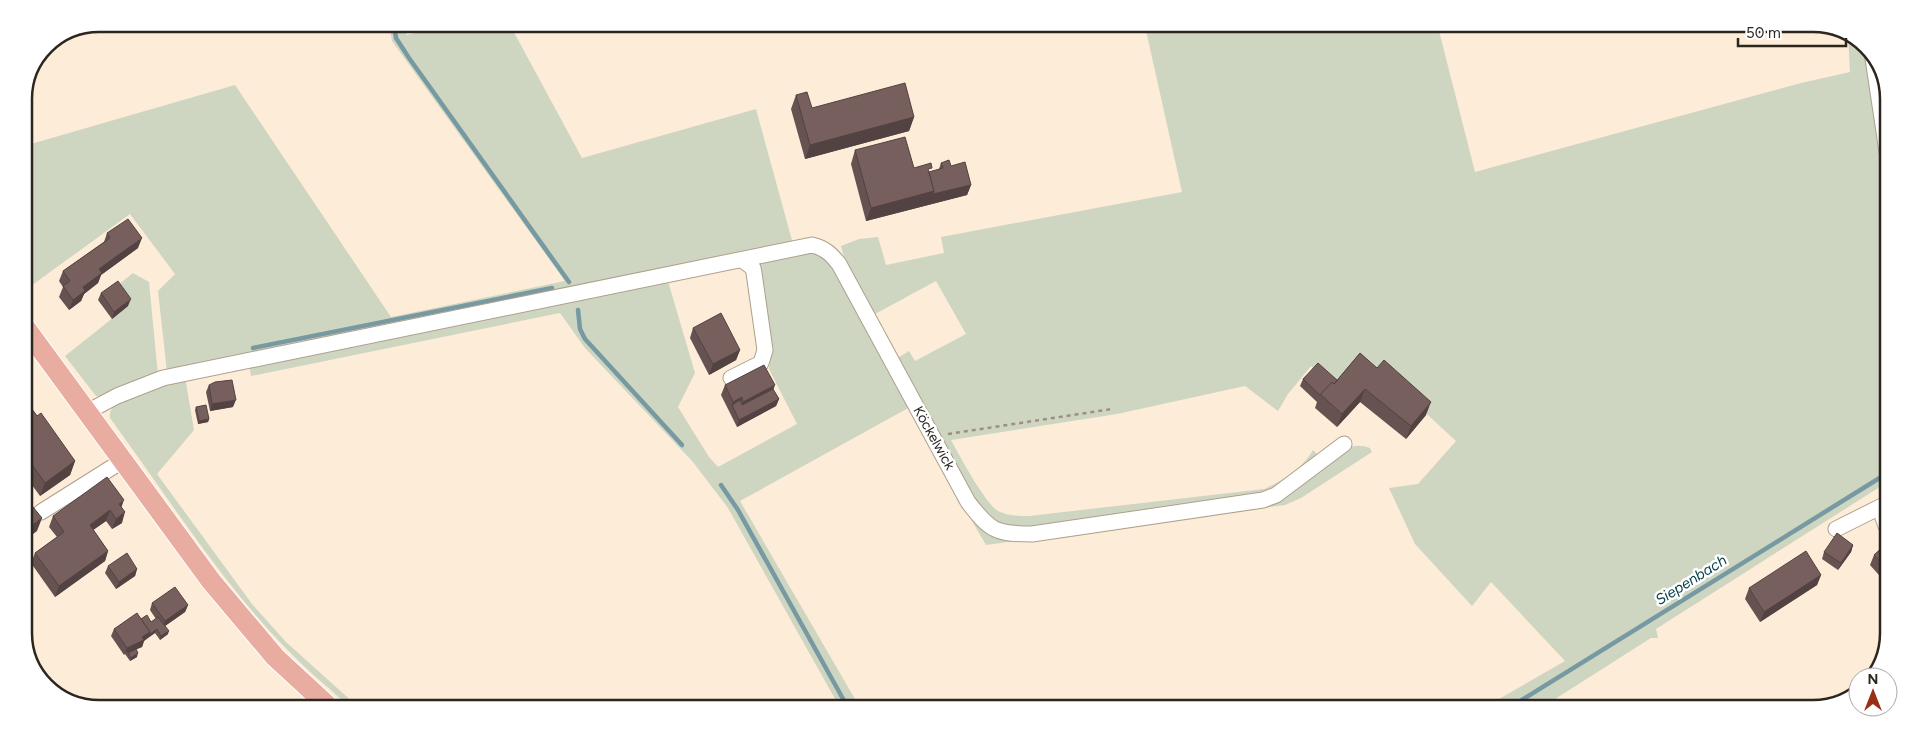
<svg xmlns="http://www.w3.org/2000/svg" width="1913" height="732" viewBox="0 0 1913 732" font-family="Figtree,sans-serif">
<style>
.green{fill:#ced6c1}
.lines{fill:none;stroke-linecap:round;stroke-linejoin:round}
.stream{stroke:#7699a2;stroke-width:4.5}
.minor-casing{stroke:#aea08d;stroke-width:17}
.major-casing{stroke:#fff;stroke-width:22}
.path{stroke:#9b9082;stroke-width:2.5;stroke-dasharray:4 4;stroke-linecap:butt}
.minor{stroke:#fff;stroke-width:15}
.major{stroke:#e8aca0;stroke-width:20}
.wall{fill:#665251}
.shaded-wall{fill:#534242}
.building{fill:#775f5e;stroke:#534242}
.labels{text-anchor:middle;dominant-baseline:central;stroke-width:5;stroke-linejoin:round;paint-order:stroke}
.street-label{font-size:14px;fill:#2c261f;stroke:#fff}
.water-label{font-size:15px;font-style:italic;fill:#0b424d;stroke:#fff}
.rim{fill:none;stroke:#2c261f;stroke-width:2.5}
</style>
<rect width="100%" height="100%" fill="#fcecd8"/>
<g class="green">
<path d="M389 24H405L407 35 445 25H510L582 158 756 109 793 244 667 278 695 373 678 407 709 457 718 467 797 424 769 369 770 357 753 260 799 250 823 252 992 530 1271 503 1347 448C1355 445 1361 445 1370 448L1372 452 1301 498 1285 505 986 545 944 473 910 407 740 501 859 706H839L728 508 693 462 585 348 560 313 251 376 249 364 167 372 158 291 175 274 130 214 24 291V146L235 85 391 317 565 281 392 41Z"/>
<path d="M1145 26 1438 27 1475 172 1801 83 1850 72 1848 35 1868 49 1888 185 1886 483 1656 629 1658 638H1651L1541 708 1485 707 1565 661 1491 582 1472 606 1415 544 1389 488 1418 484 1456 441 1365 357 1336 388 1311 366 1288 394 1278 411 1245 386 1117 414 951 440C959 455 985 503 998 511 1008 516 1018 516 1029 516L1264 489C1283 481 1303 468 1313 450L1320 457 1270 493 1027 528H1011L985 517 896 359 909 351 915 361 966 334 936 281 875 314 844 257 841 246 859 239 878 237 886 265 944 253 941 237 1182 192Z"/>
<path d="M133 273 149 282 158 375 104 397 96 396 65 356 128 306 118 285Z"/>
<path d="M185 377 194 430 157 474 252 604 286 642 356 705C344 705 334 692 325 685 238 611 177 509 110 418V412L116 401Z"/>
</g>
<g class="lines">
<g class="stream">
<path d="M394 24 396 38 409 58 569 282"/>
<path d="M578 310 580 329 585 339 682 445"/>
<path d="M253 348 552 288"/>
<path d="M721 485 738 510 847 706"/>
<path d="M1509 708 1886 474"/>
</g>
<g class="minor-casing">
<g id="minor">
<path d="M1872 52 1889 165"/>
<path d="M731 378 761 363 765 350 754 273 753 268 742 260"/>
<path d="M87 412 117 396 163 378 812 245C825 248 831 254 839 264L968 502C990 531 996 534 1032 534L1263 500 1276 495 1344 444"/>
<path d="M1880 509 1886 526"/>
<path d="M41 512 122 461"/>
<path d="M1836 529 1886 504"/>
</g>
</g>
<g class="major-casing">
<path id="major" d="M24 326 211 581 275 657 327 705"/>
</g>
<path class="path" d="M948 434 1112 409"/>
<use href="#minor" class="minor"/>
<use href="#major" class="major"/>
</g>
<g class="wall">
<path d="M796 95 812 108 914 117 909 131 805 159 791 109Z"/>
<path d="M855 150 914 168 930 172 939 169 941 163 951 166 971 185 967 195 866 221 851 164Z"/>
<path d="M107 233 138 248 101 275 98 283 84 294 81 301 69 310 59 297 63 287 59 281 63 271 104 242Z"/>
<path d="M101 293 128 306 112 319 98 300Z"/>
<path d="M693 328 740 350 736 360 709 375 690 338Z"/>
<path d="M1360 353 1426 415 1406 439 1360 402 1337 427 1315 408 1317 402 1300 386 1303 379 1337 380Z"/>
<path d="M209 385 233 407 210 411 206 392Z"/>
<path d="M725 385 773 389 779 399 776 406 737 427 721 395Z"/>
<path d="M24 398 37 416 75 461 70 475 40 496 24 474Z"/>
<path d="M196 407 209 419 208 422 198 424 195 410Z"/>
<path d="M122 507V523L112 529 106 521 93 530 108 551 105 561 55 597 31 563 35 553 57 537 49 527 53 516Z"/>
<path d="M1886 544V583L1870 565 1874 555Z"/>
<path d="M1853 545 1851 552 1838 570 1822 559 1824 552Z"/>
<path d="M108 566 137 569 135 576 116 589 105 573Z"/>
<path d="M1821 575 1817 585 1760 622 1745 599 1749 588Z"/>
<path d="M152 603 188 605 185 612 165 626 168 634 160 640 155 633 147 638 144 641 142 647 136 649 137 657 130 661 125 654 124 655 111 636 114 629 141 619 151 622 156 619 150 610Z"/>
</g>
<g class="shaded-wall">
<path d="M914 117 909 131 805 159 810 145Z"/>
<path d="M971 185 967 195 866 221 871 208 934 191Z"/>
<path d="M142 238 138 248 101 275 98 283 84 294 81 301 69 310 73 300 83 287 99 269Z"/>
<path d="M131 299 128 306 112 319 114 312Z"/>
<path d="M740 350 736 360 709 375 713 364Z"/>
<path d="M775 385 771 396 740 412 743 402Z"/>
<path d="M1365 389 1360 402 1337 427 1342 414Z"/>
<path d="M742 397 738 407 732 405 733 402Z"/>
<path d="M779 399 776 406 737 427 739 420Z"/>
<path d="M236 400 233 407 210 411 212 404Z"/>
<path d="M1431 402 1426 415 1406 439 1411 426Z"/>
<path d="M209 419 208 422 198 424 199 421Z"/>
<path d="M75 461 70 475 40 496 45 483Z"/>
<path d="M124 500 120 511 119 504Z"/>
<path d="M110 510 106 521 86 535 90 525Z"/>
<path d="M125 512 122 523 112 529 116 519Z"/>
<path d="M42 518 37 531 24 541V531Z"/>
<path d="M1853 545 1851 552 1838 570 1841 563Z"/>
<path d="M108 551 105 561 55 597 59 586Z"/>
<path d="M137 569 135 576 116 589 119 582Z"/>
<path d="M1821 575 1817 585 1760 622 1764 612Z"/>
<path d="M188 605 185 612 162 628 165 621Z"/>
<path d="M157 629 155 633 144 641 142 647 128 653 126 651 124 655 127 648 150 632Z"/>
<path d="M169 631 168 634 160 640 161 636Z"/>
<path d="M138 653 137 657 130 661 131 658Z"/>
</g>
<g class="building">
<path d="M905 83 914 117 810 145 796 95 807 92 812 108Z"/>
<path d="M905 137 914 168 931 163 932 168 928 169 934 191 871 208 855 150Z"/>
<path d="M949 160 951 166 965 162 971 185 933 194 934 191 929 172 943 168 941 163Z"/>
<path d="M128 219 142 238 99 269 102 273 83 287 85 291 73 300 63 286 70 281 63 271 110 238 107 233Z"/>
<path d="M118 281 131 299 114 312 101 293Z"/>
<path d="M721 313 740 350 713 364 693 328Z"/>
<path d="M1360 353 1377 368 1384 360 1431 402 1411 426 1365 389 1342 414 1320 394 1332 382 1334 384Z"/>
<path d="M1318 363 1337 380 1334 384 1332 382 1320 395 1303 379Z"/>
<path d="M764 365 775 385 743 402 742 397 733 402 725 385Z"/>
<path d="M232 380 236 400 212 404 209 385 215 382Z"/>
<path d="M773 389 779 399 739 420 732 405 740 400 742 405Z"/>
<path d="M24 398 37 416 41 413 75 461 45 483 24 453Z"/>
<path d="M206 405 209 419 199 421 196 407Z"/>
<path d="M107 477 124 500 119 504 125 512 116 519 110 510 90 525 108 551 59 586 35 553 64 532 53 516Z"/>
<path d="M24 496 42 518 24 531Z"/>
<path d="M1837 533 1853 545 1841 563 1824 552Z"/>
<path d="M1886 544V568L1874 555Z"/>
<path d="M1806 551 1821 575 1764 612 1749 588Z"/>
<path d="M127 553 137 569 119 582 108 566Z"/>
<path d="M175 587 188 605 165 621 152 603Z"/>
<path d="M137 613 150 632 142 637 144 640 127 648 114 629Z"/>
<path d="M147 615 151 622 158 617 169 631 161 636 157 629 149 635 150 632 141 619Z"/>
<path d="M136 649 138 653 131 658 128 653Z"/>
</g>
<g class="labels">
<g class="street-label">
<text transform="translate(934 438) rotate(61)">Köckelwick</text>
</g>
<g class="water-label">
<text transform="translate(1691 580) rotate(-32)">Siepenbach</text>
</g>
</g>
<path d="M0 0H1913V732H0ZM99 32H1813A67 67 0 0 1 1880 99V633A67 67 0 0 1 1813 700H99A67 67 0 0 1 32 633V99A67 67 0 0 1 99 32Z" fill="#fff" fill-rule="evenodd"/>
<path class="rim" d="M99 32H1813A67 67 0 0 1 1880 99V633A67 67 0 0 1 1813 700H99A67 67 0 0 1 32 633V99A67 67 0 0 1 99 32Z"/>
<g transform="translate(1873 692)"><circle r="24" fill="#ffffff" stroke="#aba8a5"/>
<path d="M0-4L9 19L0 12L-9 19Z" fill="#983016"/>
<text y="-8" font-size="14" font-weight="bold" text-anchor="middle" fill="#2c261f">N</text>
</g>
<path d="M1738 38v8h108v-8" fill="none" stroke="#2c261f" stroke-width="2.5"/>
<text x="1746" y="38" font-size="15" fill="#2c261f" stroke="#ffffff" stroke-width="4" paint-order="stroke">50 m</text>
</svg>
